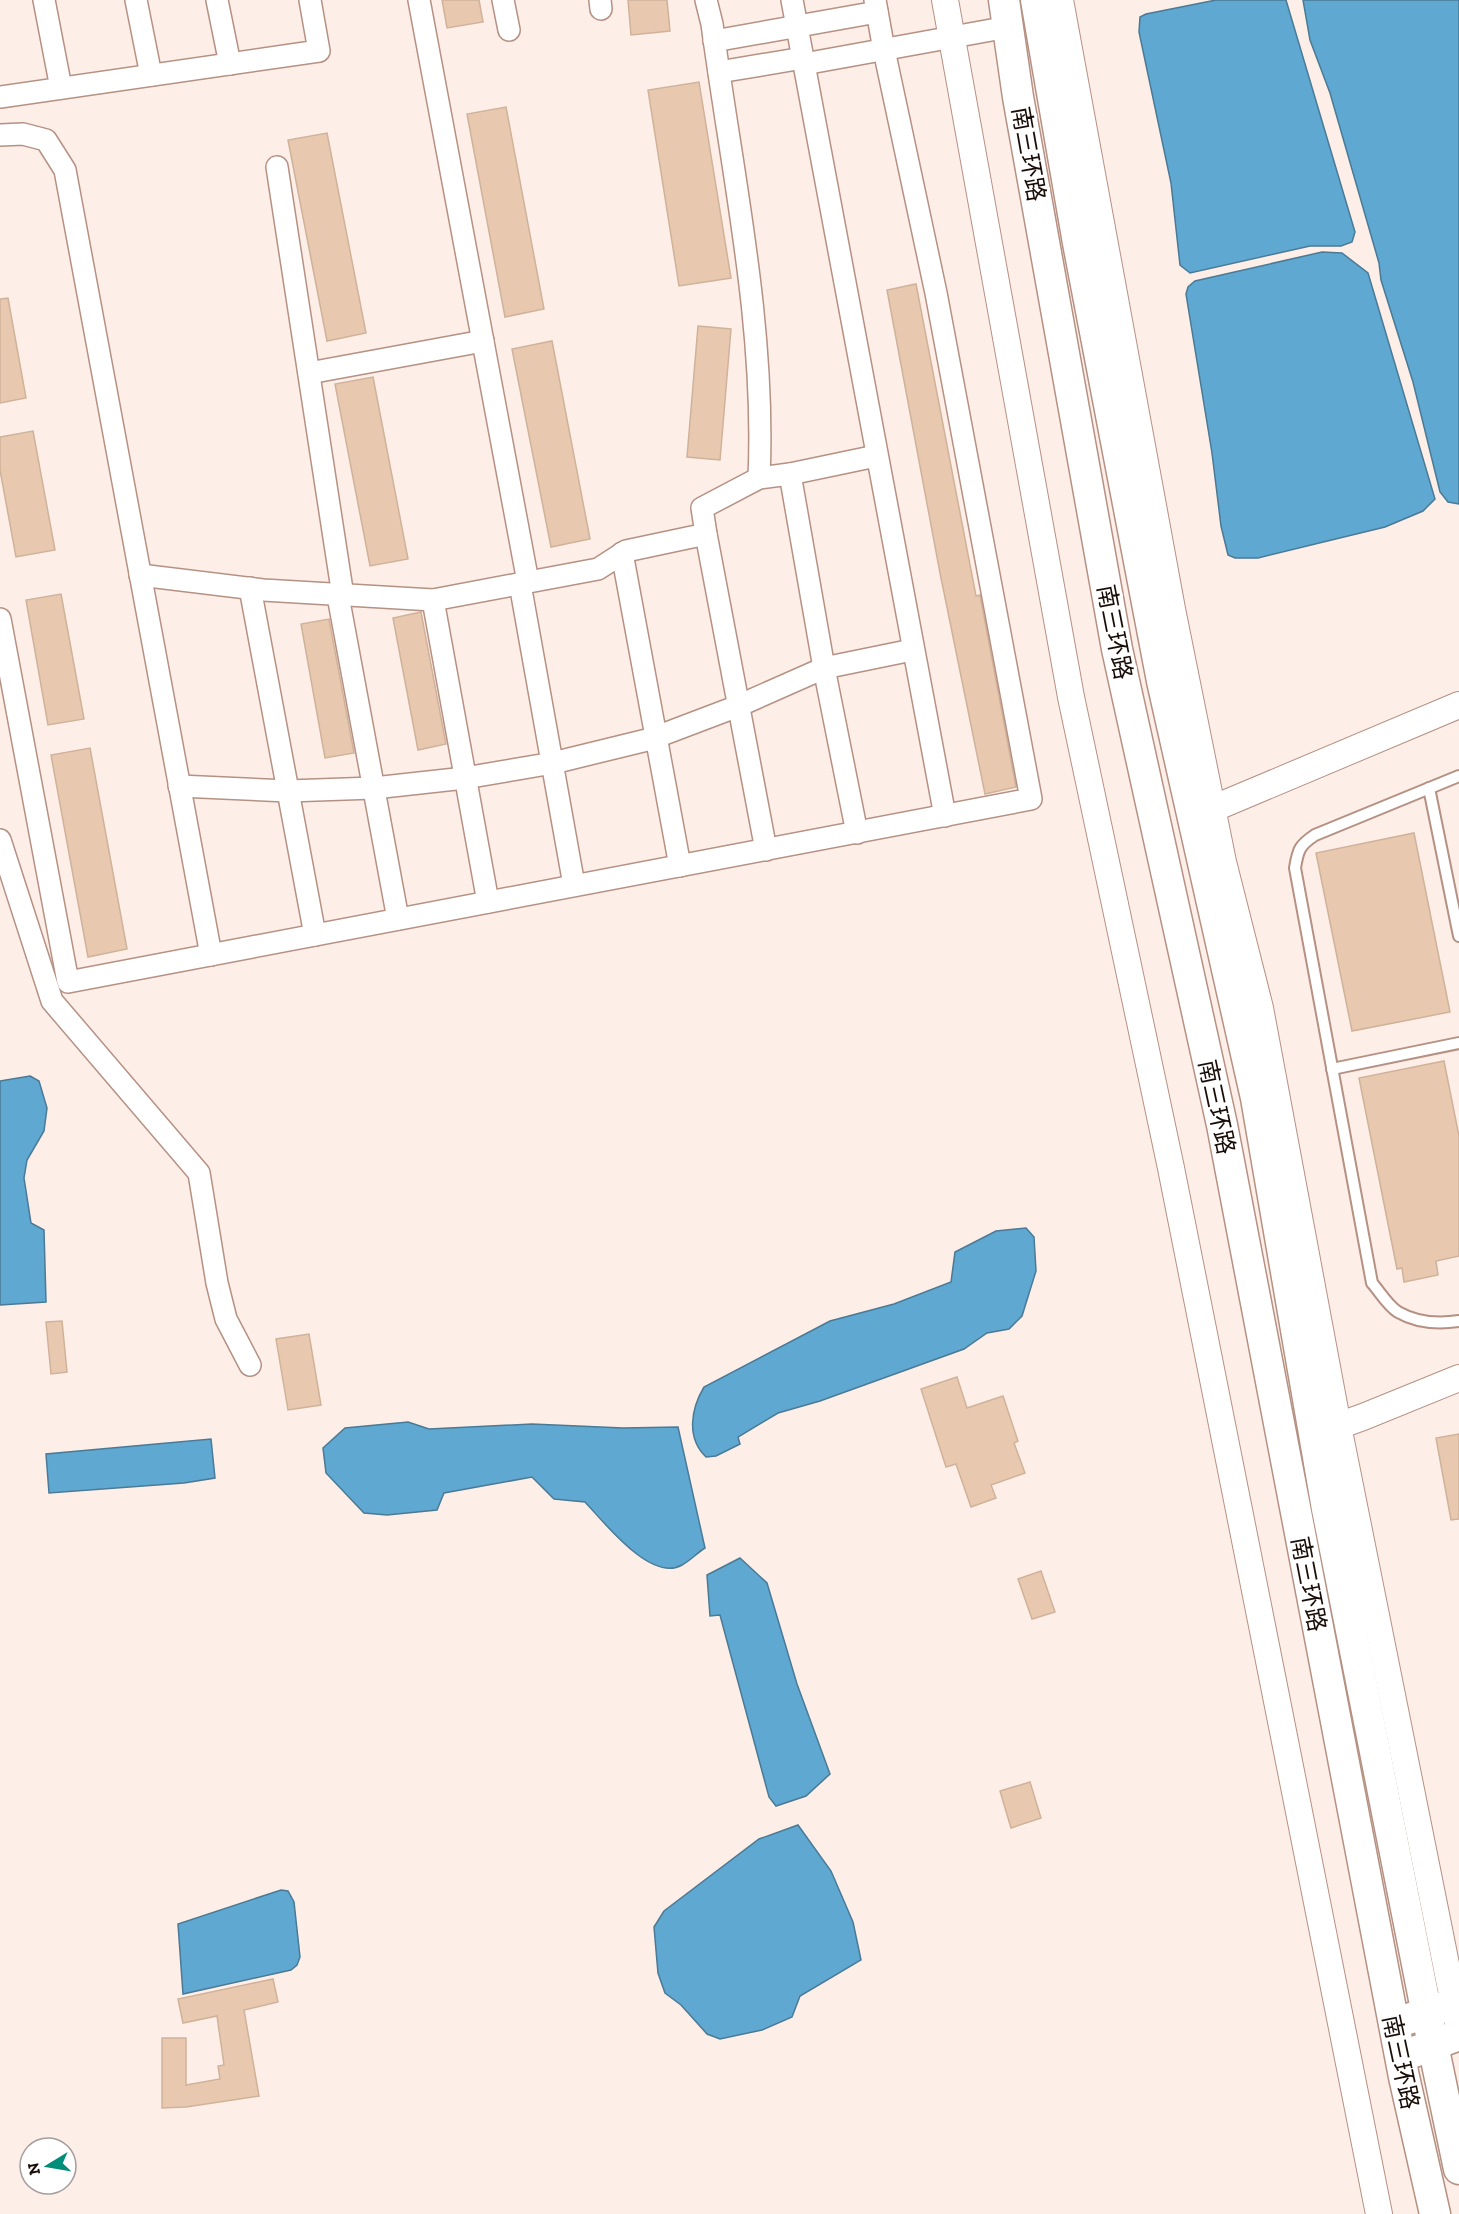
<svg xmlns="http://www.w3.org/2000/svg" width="1459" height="2214" viewBox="0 0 1459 2214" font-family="'Zilla Slab','Noto Sans SC',serif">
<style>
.water{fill:#5fa8d1;stroke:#4a7a95;stroke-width:1.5}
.building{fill:#e8c9b0;stroke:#d0b29a;stroke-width:1.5}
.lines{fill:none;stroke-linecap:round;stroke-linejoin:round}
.service-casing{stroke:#b59183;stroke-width:14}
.minor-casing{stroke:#b59183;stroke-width:24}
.tertiary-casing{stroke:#b59183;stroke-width:28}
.secondary-casing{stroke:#b59183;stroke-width:33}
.service{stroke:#fff;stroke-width:10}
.minor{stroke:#fff;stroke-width:21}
.tertiary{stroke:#fff;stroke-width:26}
.secondary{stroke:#fff;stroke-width:30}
.labels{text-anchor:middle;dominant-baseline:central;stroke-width:6;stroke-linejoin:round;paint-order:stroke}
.street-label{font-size:24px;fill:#190d08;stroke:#fff}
</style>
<rect width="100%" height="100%" fill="#feeee8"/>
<g class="water">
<path d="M1216 0H1286L1355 232 1352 242 1341 246H1310L1190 273 1180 265 1171 183 1139 32 1140 17 1146 14Z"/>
<path d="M1303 0H1459V504L1448 502 1440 492 1413 382 1381 280 1379 263 1330 93 1310 40Z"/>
<path d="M1322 252 1342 253 1368 273 1435 499 1423 511 1385 527 1258 558H1235L1228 555 1221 526 1212 453 1186 294 1188 287 1195 281Z"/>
<path d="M30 1076 39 1081 47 1108 44 1131 27 1160 24 1178 31 1223 44 1230 46 1302 0 1305V1081Z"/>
<path d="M1026 1228 1034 1237 1036 1271 1022 1316 1009 1329 987 1333 964 1349 820 1401 778 1413 738 1437 740 1444 716 1456 706 1457C686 1438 691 1409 704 1387L830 1321 894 1304 951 1282 955 1252 996 1231Z"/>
<path d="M408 1422 429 1429 532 1424 623 1428 678 1427 705 1548C697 1553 690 1561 682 1565 651 1583 604 1522 585 1502L554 1499 532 1477 444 1493 437 1510 387 1515 364 1513 326 1473 323 1448 345 1428Z"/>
<path d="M211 1439 215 1478 184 1483 49 1493 46 1454Z"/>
<path d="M740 1558 767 1583 797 1684 830 1774 806 1796 776 1806 769 1797 720 1615 710 1616 707 1575Z"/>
<path d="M798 1825 831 1871 853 1922 861 1960 800 1996 792 2017 762 2030 720 2039 707 2034 681 2005 665 1993 658 1973 654 1927 664 1911 759 1839Z"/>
<path d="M281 1890 288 1891 294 1902 300 1957 297 1965 291 1970 183 1994 178 1924Z"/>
</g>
<g class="building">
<path d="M442 0H479L483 22 447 28Z"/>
<path d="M628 0H667L670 31 631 35Z"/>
<path d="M699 82 731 278 679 286 648 90Z"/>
<path d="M506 107 544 309 505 317 467 114Z"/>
<path d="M327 133 366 333 327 341 288 140Z"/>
<path d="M916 284 976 596 980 595 1016 787 985 794 940 573 887 290Z"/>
<path d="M8 298 26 398 0 403V299Z"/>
<path d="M698 326 731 329 720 460 687 457Z"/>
<path d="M552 341 590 539 551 547 512 349Z"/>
<path d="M373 377 408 559 370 566 335 384Z"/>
<path d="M33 431 55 550 16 557 0 470V437Z"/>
<path d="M61 594 84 719 48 725 26 600Z"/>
<path d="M421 612 446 744 418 750 393 618Z"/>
<path d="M329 619 354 753 325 758 301 624Z"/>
<path d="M90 748 127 949 88 957 51 755Z"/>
<path d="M1414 833 1450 1012 1352 1031 1316 853Z"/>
<path d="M1444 1061 1459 1136V1256L1436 1261 1438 1275 1404 1282 1402 1268 1397 1269 1359 1078Z"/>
<path d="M62 1321 67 1372 51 1374 46 1322Z"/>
<path d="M309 1334 321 1405 288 1410 276 1339Z"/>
<path d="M957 1377 967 1408 1003 1396 1018 1441 1014 1443 1025 1473 991 1485 996 1498 971 1507 956 1464 946 1467 921 1389Z"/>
<path d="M1459 1434V1519L1451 1520 1436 1438Z"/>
<path d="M1041 1571 1055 1612 1032 1619 1018 1579Z"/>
<path d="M1030 1782 1041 1818 1011 1828 1000 1791Z"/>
<path d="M273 1979 278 2002 244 2010 259 2096 186 2107 162 2108V2038H186V2085L220 2079 218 2066 224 2065 217 2016 183 2023 178 1999Z"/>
</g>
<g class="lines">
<g class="service-casing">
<g id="service">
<path d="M1459 776 1315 835C1300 845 1298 849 1295 868L1372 1283C1380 1292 1388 1306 1398 1312 1417 1323 1439 1324 1459 1321"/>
<path d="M1429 788 1459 936"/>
<path d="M1332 1069 1459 1043"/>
</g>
</g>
<g class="minor-casing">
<g id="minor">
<path d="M44 0 61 88"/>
<path d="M136 0 151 75"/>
<path d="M217 0 230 64"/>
<path d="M419 0 528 582"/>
<path d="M503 0 509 30"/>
<path d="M600 0 601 9"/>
<path d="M706 0 712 24C732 174 766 325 759 478"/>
<path d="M792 0 945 816"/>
<path d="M714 41 877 12"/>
<path d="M804 64 1008 27"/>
<path d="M719 72 803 58"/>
<path d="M0 97 319 51 310 0"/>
<path d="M0 135 23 134 46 140 65 170 211 955"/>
<path d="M277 167 343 596"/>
<path d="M309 373 483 341"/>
<path d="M790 474 824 668 857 833"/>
<path d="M706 534 766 850"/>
<path d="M622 553 680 866"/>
<path d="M140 575 263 590 433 600 598 569 626 551 706 534 702 508 759 478 790 474 876 456"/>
<path d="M520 584 574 885"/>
<path d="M250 588 315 935"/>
<path d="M338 596 398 919"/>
<path d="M433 600 488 902"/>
<path d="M0 619 68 982 1031 799 936 293 884 50 875 0"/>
<path d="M179 786 288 791 374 788 465 778 553 763 651 739 738 706 824 668 912 650"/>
<path d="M0 840 52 1001 199 1173 217 1283 226 1319 250 1365"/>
</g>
</g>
<g class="tertiary-casing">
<g id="tertiary">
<path d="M945 0 1071 697 1171 1168 1379 2214"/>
<path d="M1060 0 1172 609 1223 862 1260 1008 1338 1426 1459 2029"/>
<path d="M1212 809 1459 705"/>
<path d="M1338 1426 1363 1417 1459 1378"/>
</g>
</g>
<g class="secondary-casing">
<g id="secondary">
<path d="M1004 0 1018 97 1117 649 1222 1125 1404 2077 1435 2214"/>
<path d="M1036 0 1078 243 1162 681 1256 1098 1327 1509 1433 2045 1459 2169"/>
<path d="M1408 2019 1459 2002"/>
<path d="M1414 2052 1459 2035"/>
</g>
</g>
<use href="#service" class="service"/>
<use href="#minor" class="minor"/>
<use href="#tertiary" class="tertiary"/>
<use href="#secondary" class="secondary"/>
</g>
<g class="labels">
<g class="street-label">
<text transform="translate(1029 154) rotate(80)">南三环路</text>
<text transform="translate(1115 632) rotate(79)">南三环路</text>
<text transform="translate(1217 1107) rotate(78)">南三环路</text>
<text transform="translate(1309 1584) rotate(79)">南三环路</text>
<text transform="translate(1401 2062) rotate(78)">南三环路</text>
</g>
</g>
<g transform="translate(48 2166) rotate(259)"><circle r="28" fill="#ffffff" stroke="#a39e9c" stroke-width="1.5"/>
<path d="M0-4.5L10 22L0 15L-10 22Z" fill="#008e78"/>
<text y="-9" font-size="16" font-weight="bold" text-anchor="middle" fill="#190d08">N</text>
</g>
</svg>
